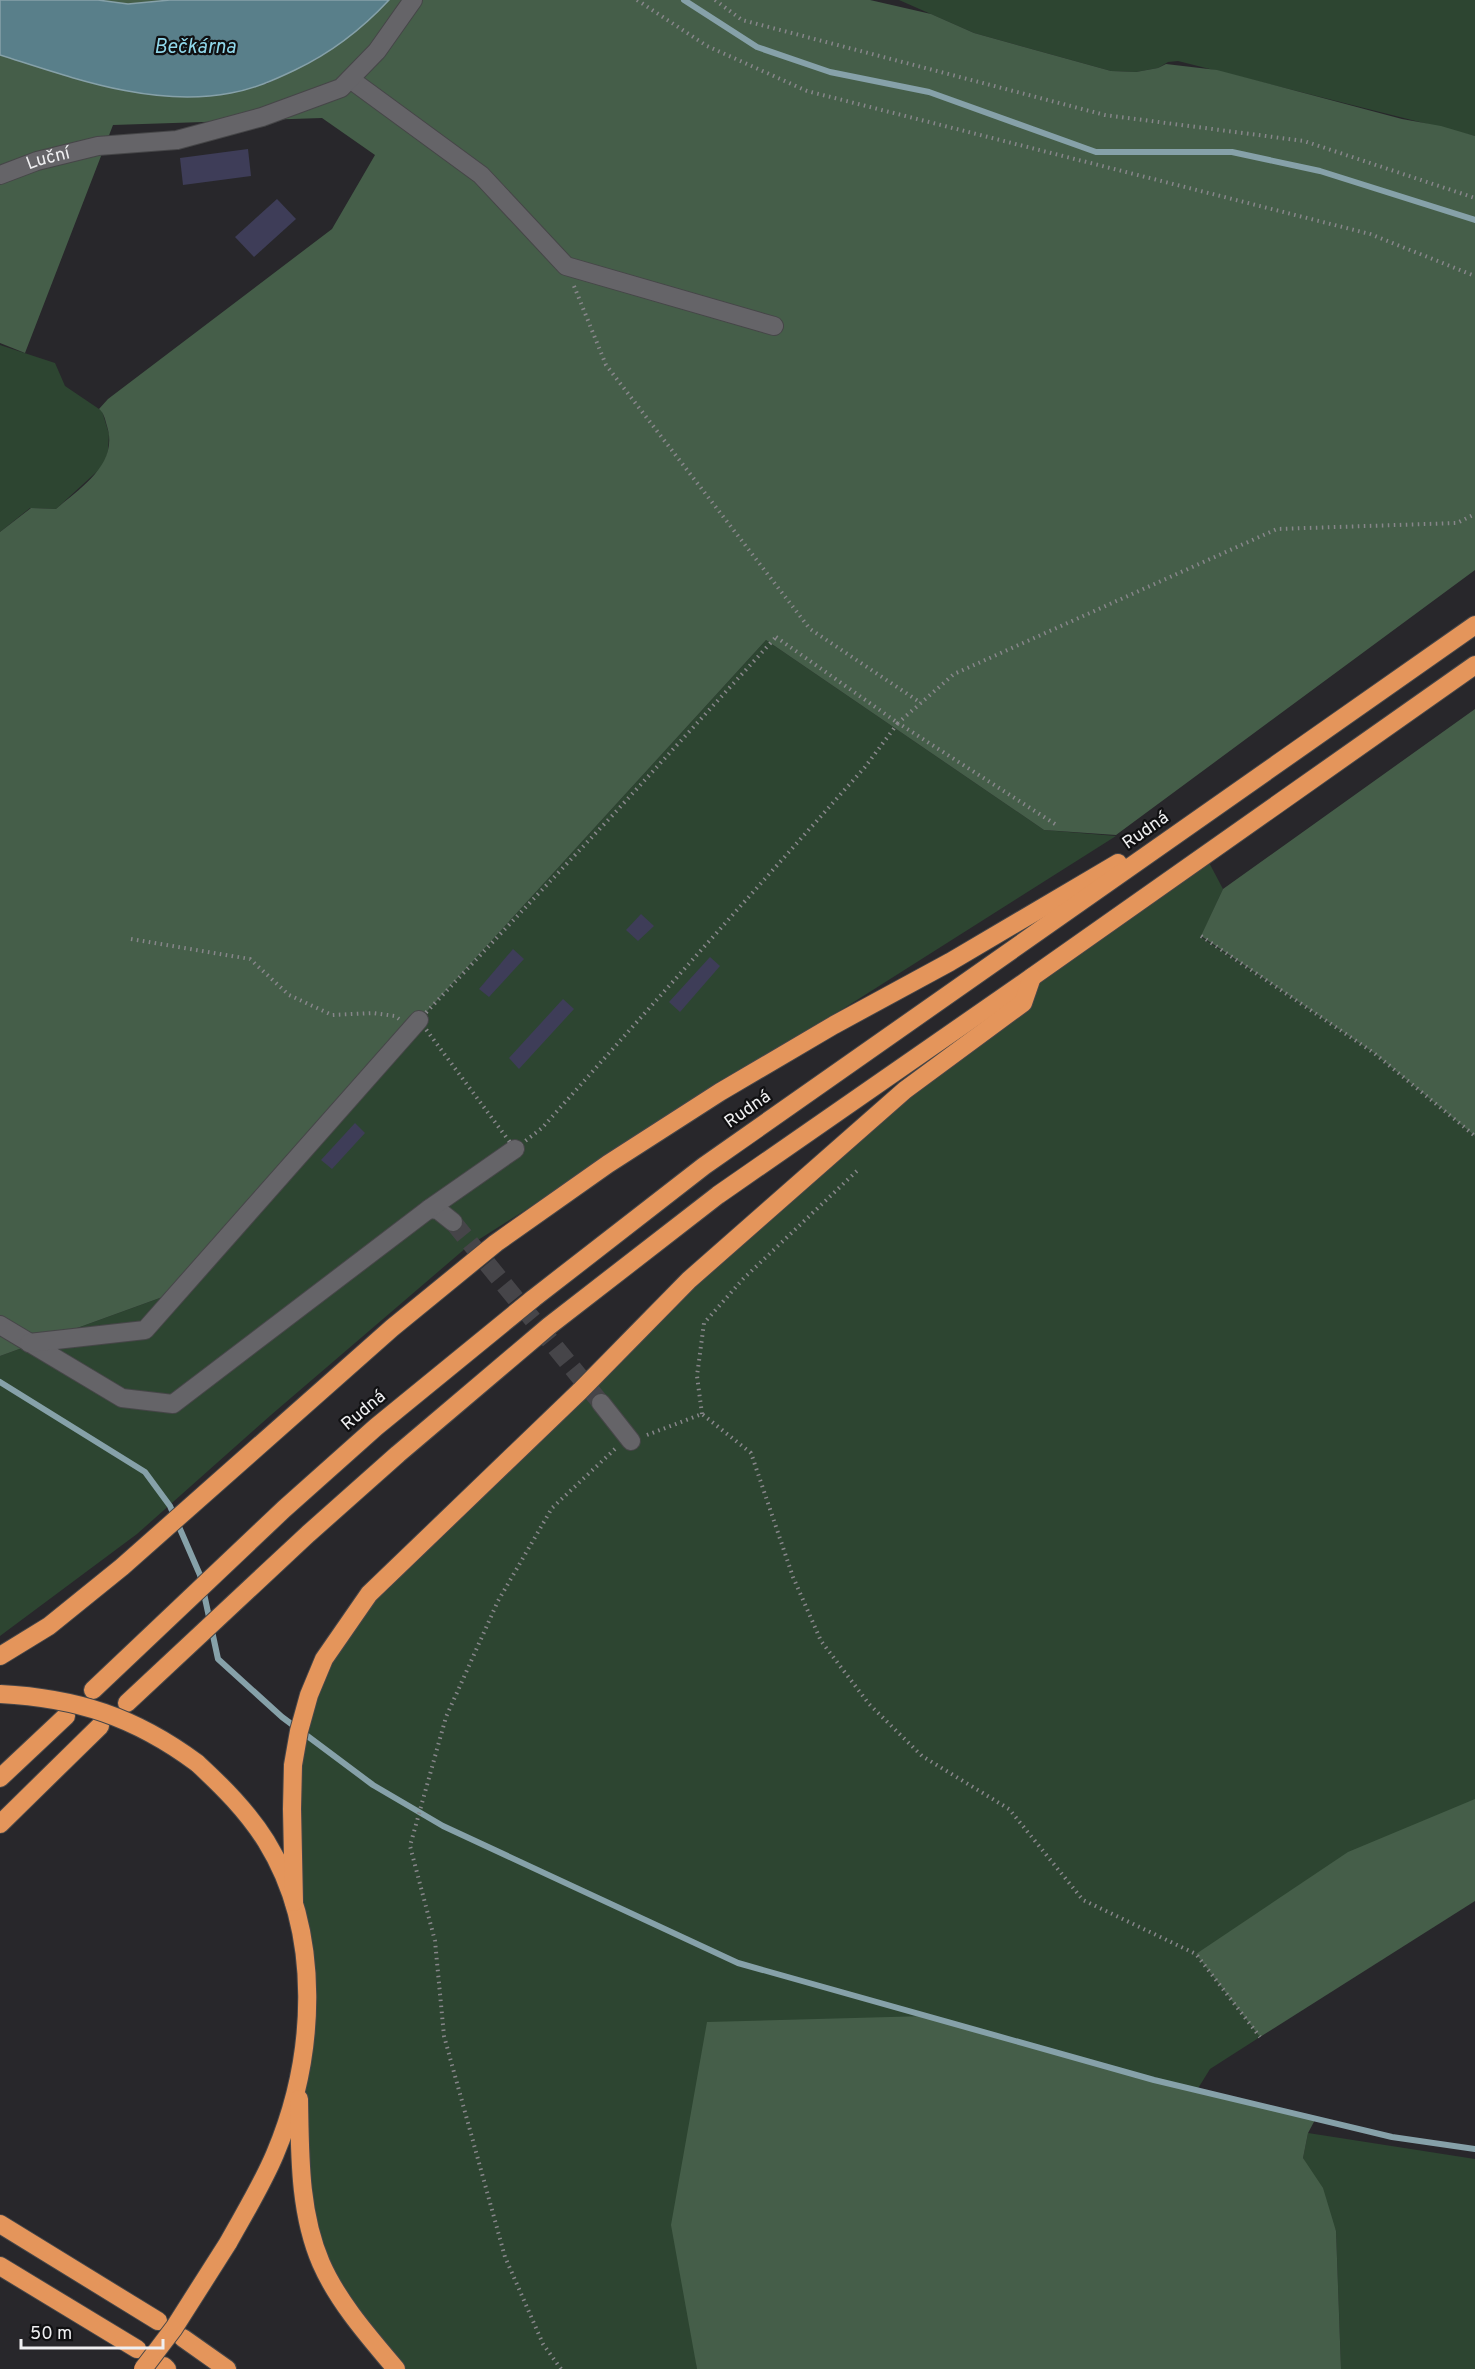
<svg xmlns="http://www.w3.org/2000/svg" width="1475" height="2369" viewBox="0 0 1475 2369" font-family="Overpass,sans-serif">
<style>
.green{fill:#2d4531;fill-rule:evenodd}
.forest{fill:#455e49}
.water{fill:#597f8a;stroke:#86a1a9;stroke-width:1.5}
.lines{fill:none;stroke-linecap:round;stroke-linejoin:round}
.stream{stroke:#86a1a9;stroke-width:6}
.building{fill:#3e3d58}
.minor-tunnel{stroke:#464549;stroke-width:18;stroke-dasharray:18 9;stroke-linecap:butt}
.minor-casing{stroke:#464648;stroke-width:20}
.highway-casing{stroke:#464648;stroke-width:20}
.path{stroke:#87868a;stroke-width:4;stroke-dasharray:1.5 4.5;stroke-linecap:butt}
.minor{stroke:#656468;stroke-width:18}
.highway{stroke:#e4955b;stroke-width:18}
.highway-bridge-casing{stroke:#464648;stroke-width:20;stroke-linecap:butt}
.highway-bridge{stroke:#e4955b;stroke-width:18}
.labels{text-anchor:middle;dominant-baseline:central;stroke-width:4.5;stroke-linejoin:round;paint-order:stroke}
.street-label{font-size:18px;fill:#efeff1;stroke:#101012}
.water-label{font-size:20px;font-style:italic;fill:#90d7ea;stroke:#101012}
</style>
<rect width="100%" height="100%" fill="#28272b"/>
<g class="green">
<path d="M899 0H1475V136L1178 61 1168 62 1158 68 1136 72 1111 71 974 33Z"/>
<path d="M0 345 55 363 65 386 102 411 109 434 108 451 104 465 56 509 30 508 0 532Z"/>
<path d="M766 640 1044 830 1116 836 467 1247 271 1415 137 1534 0 1636V1356L168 1295Z"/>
<path d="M1205 855 1223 889 1201 937 1374 1053 1475 1136V1800L1196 1954 1260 2037 1210 2069 1197 2090 1154 2080 692 2330 697 2369H396L344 2303 305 2204 299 1731 346 1625 580 1391 1032 977ZM426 1815 639 1916V1917L443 1826Z"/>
<path d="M1308 2133 1475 2159V2369H1341L1336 2231 1303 2158Z"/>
</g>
<g class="forest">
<path d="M98 0H170L128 4Z"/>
<path d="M389 0H870L931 14 974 33 1111 71 1136 72 1158 68 1166 64 1217 70 1402 119 1441 126 1475 136V570L1116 835 1044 830 766 640 168 1295 0 1356V532L31 508 56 509C81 487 119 464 107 426 105 419 104 413 99 409L108 399 332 229 375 155 322 118 113 125 25 353 0 343V55L77 79 116 89 266 84 317 59 343 41Z"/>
<path d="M1475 709V1136L1374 1053 1201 936 1223 889Z"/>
<path d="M1475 1799V1901L1260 2037 1196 1954 1348 1852Z"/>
<path d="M927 2016 1154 2080 1316 2118 1308 2133 1303 2158 1323 2188 1336 2231 1341 2369H697L671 2225 707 2022Z"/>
</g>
<path class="water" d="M0 0H98L128 4 170 0H389C362 29 331 53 295 70 274 80 254 89 231 93 153 108 73 78 0 55Z"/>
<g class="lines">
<g class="stream">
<path d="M684 0 757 47 830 72 929 92 1096 152H1232L1320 171 1475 220"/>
<path d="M0 1382 145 1472 170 1506 200 1575 218 1659 282 1717 373 1785 443 1826 738 1963 1154 2080 1392 2137 1475 2149"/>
</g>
</g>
<g class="building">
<path d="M248 149 251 176 183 185 180 158Z"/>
<path d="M277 199 296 219 254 257 235 237Z"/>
<path d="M641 914 654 926 638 941 626 930Z"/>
<path d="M513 949 524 959 489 997 479 989Z"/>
<path d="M710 957 720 966 680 1012 669 1002Z"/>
<path d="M563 999 574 1009 519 1069 509 1058Z"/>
<path d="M355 1123 365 1133 332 1169 321 1160Z"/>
</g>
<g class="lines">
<path class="minor-tunnel" d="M453 1222 601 1403"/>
<g class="minor-casing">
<g id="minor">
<path d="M350 79 481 175 566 266 774 326"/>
<path id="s1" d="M0 175 37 161 98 146 177 140 262 117 341 88 377 51 413 0"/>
<path d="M429 1209 438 1210 453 1222"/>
<path d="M0 1325 122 1398 173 1404 429 1209 515 1149"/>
<path d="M29 1343 145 1330 419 1020"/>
<path d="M601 1403 631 1441"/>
</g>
</g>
<g class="highway-casing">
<g id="highway">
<path d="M0 1656 49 1626 122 1567 392 1328 496 1243 608 1164 720 1092 834 1025 950 962 1118 863"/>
<path d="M93 1690 284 1509 376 1427 534 1298 704 1166 1475 625"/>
<path d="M127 1703 308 1534 398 1454 549 1326 718 1195 1032 977 1475 665"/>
<path d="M197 1763C223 1787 247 1811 266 1841 323 1933 316 2057 275 2154 262 2185 244 2214 228 2243"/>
<path d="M0 1778 66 1716"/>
<path d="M0 1824 100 1726"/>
<path d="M294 1902 292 1809 293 1765 299 1731 309 1695 324 1659 369 1594 580 1391 689 1280 905 1090 1023 1003 1032 977"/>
<path d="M299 2099C300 2154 299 2212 321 2263 338 2302 369 2337 396 2369"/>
<path d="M0 2224 158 2321"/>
<path d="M0 2266 137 2349"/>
<path d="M183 2338 227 2369"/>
<path d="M164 2366 167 2369"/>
</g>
</g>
<g class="path">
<path d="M637 0 707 46 807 91 1370 234 1475 276"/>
<path d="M715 0 742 20 1105 115 1304 141 1475 198"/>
<path d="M574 286 606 365 810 629 921 703"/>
<path d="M776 637 898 723 865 767 542 1128 515 1149 419 1020 611 817Z"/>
<path d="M1055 824 898 723 954 674 1277 529 1457 523 1475 514"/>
<path d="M1201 936 1374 1053 1475 1136"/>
<path d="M131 939 250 959 289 995 332 1015 373 1013 395 1016 399 1019"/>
<path d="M702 1414 697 1376 704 1323 743 1279 860 1168"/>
<path d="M647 1435 702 1414 751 1453 793 1577 821 1641 869 1704 922 1756 1009 1809 1083 1900 1196 1954 1260 2037"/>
<path d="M561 2369 543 2344 505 2257 444 2036 435 1941 410 1846 446 1717 498 1601 552 1508 615 1449"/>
</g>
<use href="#minor" class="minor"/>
<use href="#highway" class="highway"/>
<g class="highway-bridge-casing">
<g id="highway-bridge">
<path d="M0 1694C77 1698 135 1717 197 1763"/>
<path d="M143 2369 174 2328 228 2243"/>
</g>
</g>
<use href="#highway-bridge" class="highway-bridge"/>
</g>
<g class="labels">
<g class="street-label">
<text stroke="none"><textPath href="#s1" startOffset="51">Luční</textPath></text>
<text transform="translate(1146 831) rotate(-35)">Rudná</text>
<text transform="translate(748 1110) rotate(-35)">Rudná</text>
<text transform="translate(364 1411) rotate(-40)">Rudná</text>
</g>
<g class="water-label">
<text x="195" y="48">Bečkárna</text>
</g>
</g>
<path d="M21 2339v9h142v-9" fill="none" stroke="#efeff1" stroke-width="3"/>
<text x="30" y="2339" font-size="18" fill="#efeff1" stroke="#101012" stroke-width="4.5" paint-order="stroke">50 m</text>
</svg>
